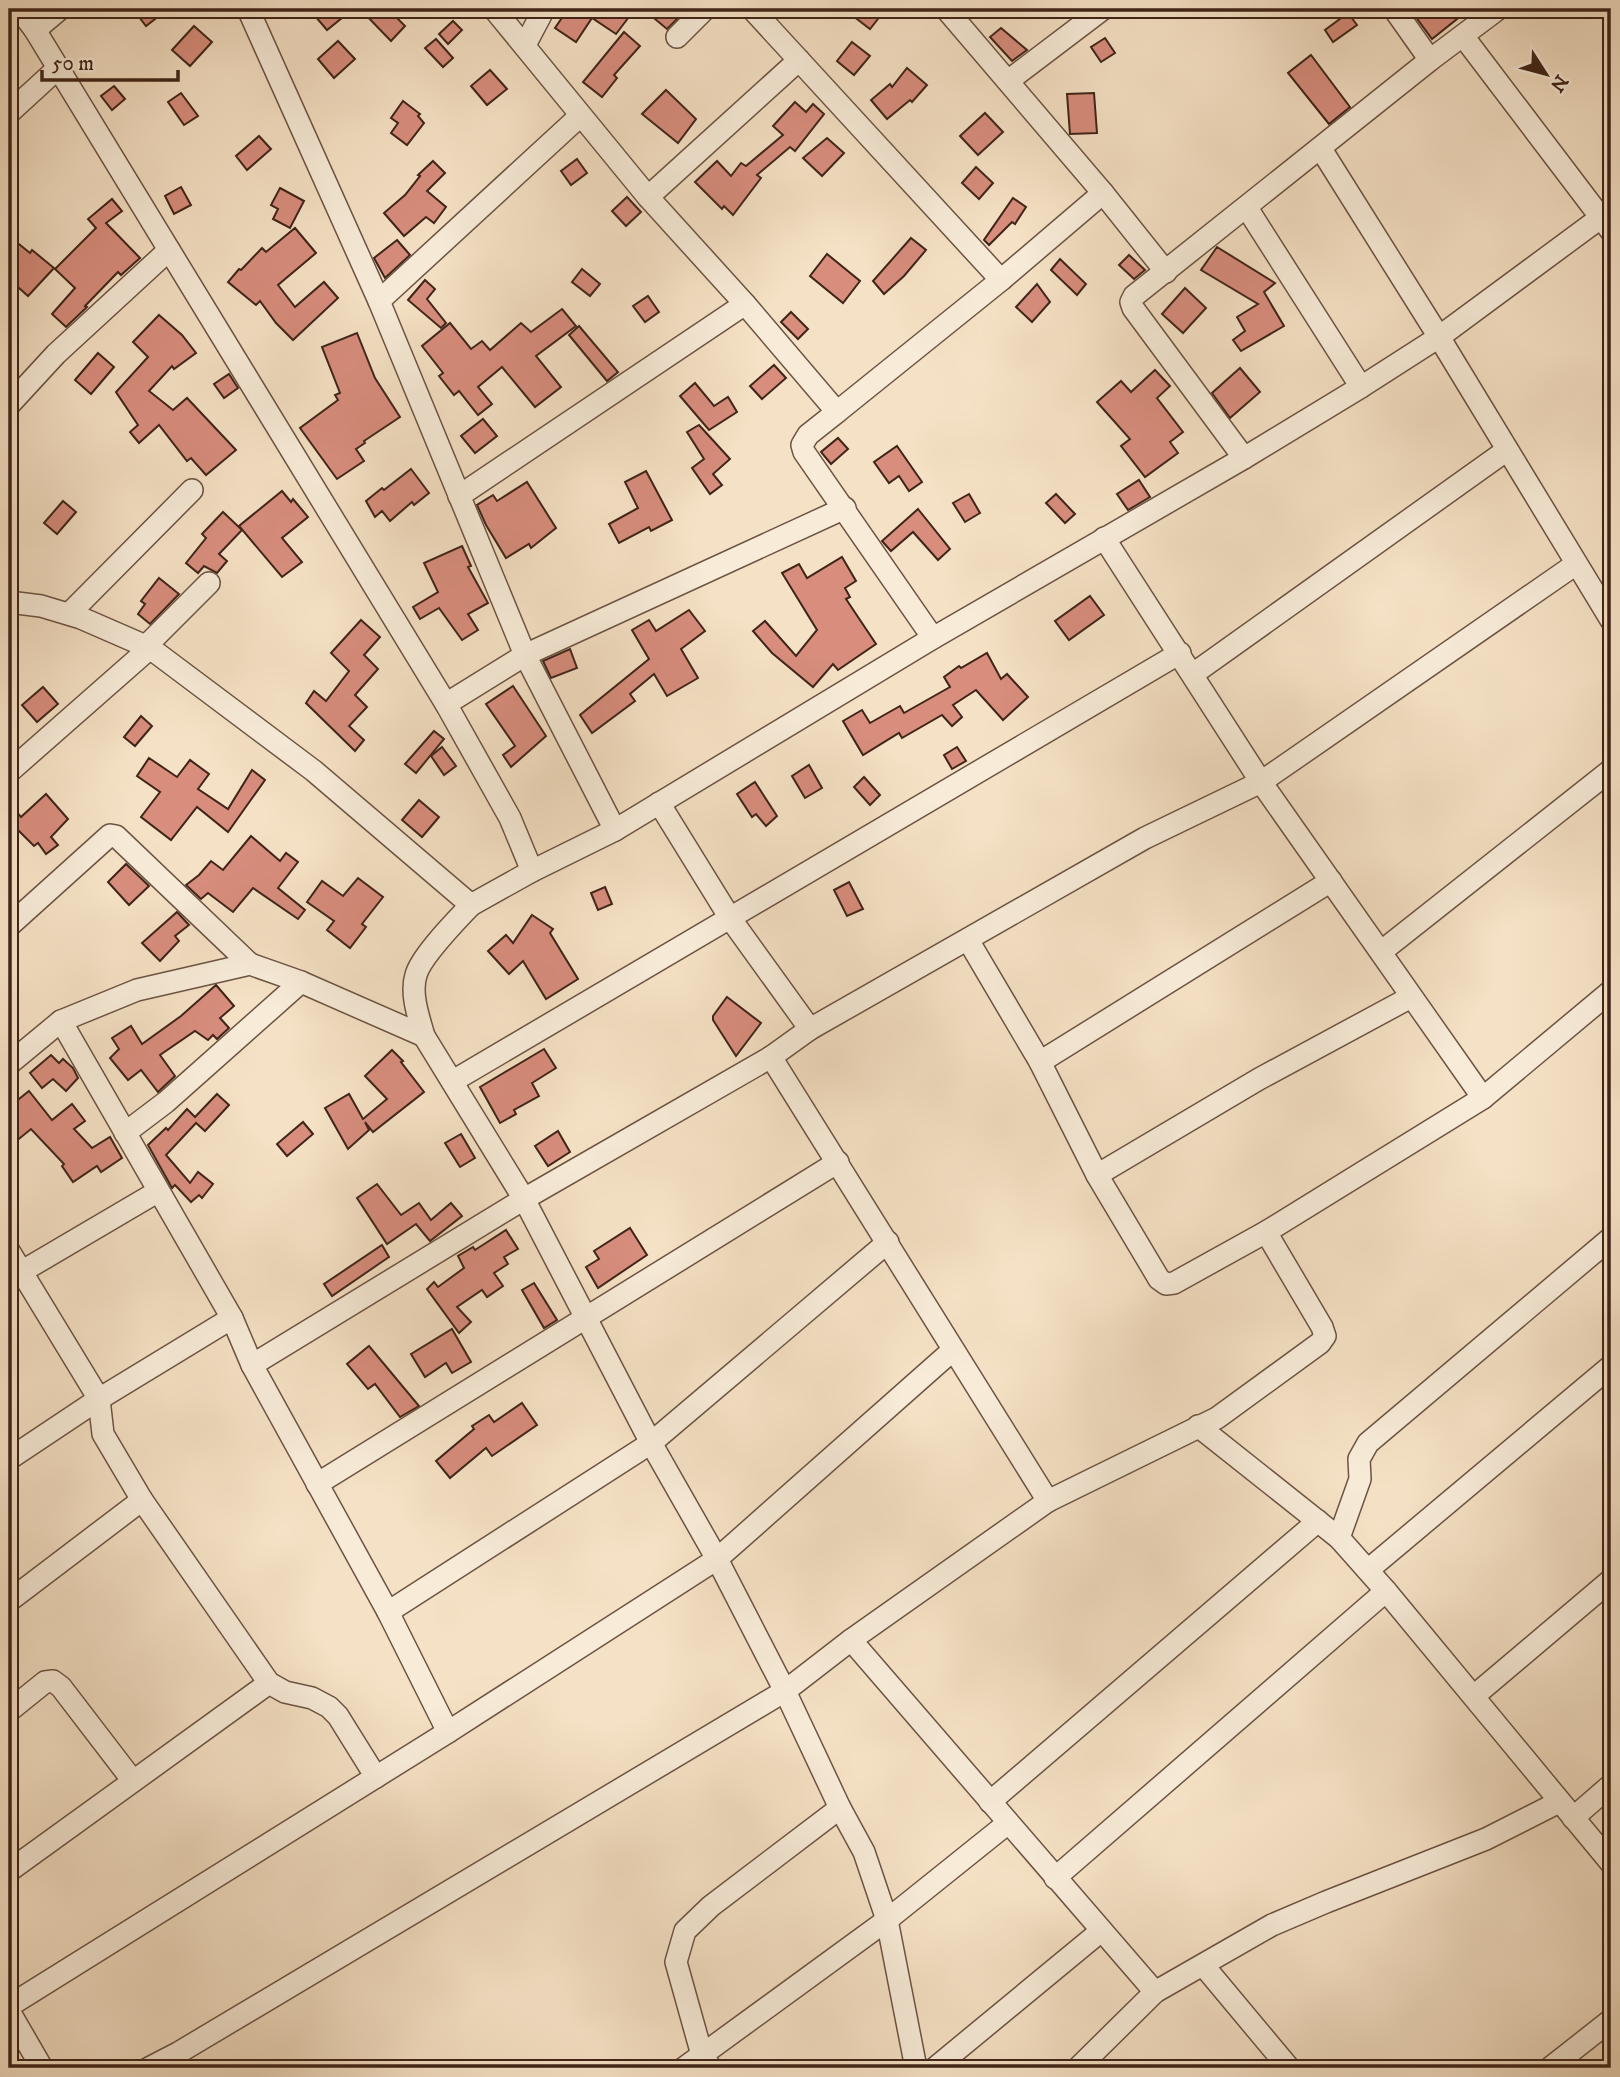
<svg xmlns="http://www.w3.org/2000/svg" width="1620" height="2077" viewBox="0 0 1620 2077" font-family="'IM FELL DW Pica',serif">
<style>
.building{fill:#d88d7d;stroke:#3f2418;stroke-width:2}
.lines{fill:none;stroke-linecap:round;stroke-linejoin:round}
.minor-casing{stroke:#6c5343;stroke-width:24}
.minor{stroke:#f8ecd9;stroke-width:21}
</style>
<rect width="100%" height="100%" fill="#f5e1c5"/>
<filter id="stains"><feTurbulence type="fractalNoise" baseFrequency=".00286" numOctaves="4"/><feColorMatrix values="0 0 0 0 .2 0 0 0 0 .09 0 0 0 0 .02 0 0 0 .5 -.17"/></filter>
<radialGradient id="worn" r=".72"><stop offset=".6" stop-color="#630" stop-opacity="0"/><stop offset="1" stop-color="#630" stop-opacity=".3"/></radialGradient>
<g class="building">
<path d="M133 9H168L146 26Z"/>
<path d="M309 9H353L327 30Z"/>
<path d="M360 9H388L405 26 391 41Z"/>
<path d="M568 9H635L616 34 592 18 576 42 555 28Z"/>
<path d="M643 9H687L667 29Z"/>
<path d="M844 9H874L881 15 870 29Z"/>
<path d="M1410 9H1449L1457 19 1432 39Z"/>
<path d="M1348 13 1357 25 1333 42 1325 30Z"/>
<path d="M453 21 462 30 448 44 439 34Z"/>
<path d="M194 26 212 42 190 66 172 50Z"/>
<path d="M1001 28 1027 50 1012 61 990 37Z"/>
<path d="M624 32 640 46 614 75 617 78 602 97 583 82Z"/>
<path d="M1105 38 1115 53 1101 62 1091 47Z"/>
<path d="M436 39 453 58 443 67 425 48Z"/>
<path d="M338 41 355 59 334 78 318 59Z"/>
<path d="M852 42 870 56 854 75 837 61Z"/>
<path d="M1311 55 1350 107 1329 124 1288 73Z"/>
<path d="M907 68 927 85 912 102 910 100 887 119 871 100 890 84 892 87Z"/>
<path d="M490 70 507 89 487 105 471 86Z"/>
<path d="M114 86 125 99 112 110 101 96Z"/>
<path d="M666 90 696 119 678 143 642 114Z"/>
<path d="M181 93 198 116 184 125 168 102Z"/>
<path d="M1094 93 1097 133 1070 134 1067 94Z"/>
<path d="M403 101 420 114 418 116 424 123 407 145 391 133 398 123 391 118Z"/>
<path d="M795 102 806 112 813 104 824 114 795 151 790 147 757 175 761 178 733 215 724 206 722 209 695 182 717 161 731 176 741 163 746 166 783 135 773 126Z"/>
<path d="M985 113 1003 132 978 155 960 136Z"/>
<path d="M259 136 271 149 247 170 236 156Z"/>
<path d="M827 138 844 153 822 176 803 158Z"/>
<path d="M577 159 587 173 571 185 561 171Z"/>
<path d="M433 161 445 173 427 191 446 207 434 223 426 217 404 236 384 213 405 195 420 176 418 175Z"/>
<path d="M976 167 993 183 979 199 962 183Z"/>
<path d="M181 187 191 205 174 214 165 196Z"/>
<path d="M280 188 304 201 290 228 273 219 278 209 271 205Z"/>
<path d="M627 197 641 212 626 226 612 211Z"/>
<path d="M1013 198 1026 207 1015 224 1012 222 989 245 984 240Z"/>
<path d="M112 199 122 211 106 223 140 258 121 275 118 272 85 306 87 307 66 327 52 314 75 288 55 269 96 228 88 219Z"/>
<path d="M295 228 316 253 278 285 295 307 324 282 338 298 293 340 276 323 260 301 256 305 228 282 239 269 241 270 262 248 266 252Z"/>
<path d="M9 236 30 253 32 250 54 268 28 296 9 279Z"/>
<path d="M911 238 926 250 904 276 884 294 873 281Z"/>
<path d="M397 240 410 255 385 278 374 258Z"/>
<path d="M1217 247 1275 283 1264 292 1284 326 1241 351 1233 340 1245 331 1237 317 1258 304 1201 270Z"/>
<path d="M827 254 860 281 843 303 810 276Z"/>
<path d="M1129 255 1145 270 1134 279 1119 265Z"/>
<path d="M1060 259 1086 284 1077 295 1051 270Z"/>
<path d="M582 269 600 284 590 296 572 282Z"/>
<path d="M425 280 435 289 427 299 446 323 441 328 408 300Z"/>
<path d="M1037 284 1050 302 1032 322 1016 307Z"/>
<path d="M1185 288 1206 308 1183 333 1162 314Z"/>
<path d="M648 296 659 312 645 322 633 306Z"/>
<path d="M562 309 576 326 536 356 561 387 535 407 502 367 478 387 492 404 478 415 459 391 454 395 439 376 443 373 422 346 450 323 471 349 482 341 490 350 521 323 531 332Z"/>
<path d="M791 312 808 329 798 339 781 322Z"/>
<path d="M159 315 182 335 196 353 174 369 172 366 149 391 173 410 187 398 236 450 206 475 191 458 187 461 159 425 139 443 130 432 138 425 116 392 148 357 133 342Z"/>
<path d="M579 326 618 372 607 381 569 335Z"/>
<path d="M357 333 375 378 400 417 364 441 365 443 356 449 364 461 337 479 300 428 338 400 335 395 340 393 322 347Z"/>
<path d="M98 353 114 367 91 394 75 380Z"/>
<path d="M774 365 786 378 762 399 750 386Z"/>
<path d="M1240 368 1260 392 1230 418 1212 393Z"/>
<path d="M1155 370 1170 386 1157 398 1183 432 1170 442 1178 453 1145 477 1121 446 1130 439 1097 402 1121 381 1131 392Z"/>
<path d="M229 374 238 388 224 398 214 384Z"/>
<path d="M695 383 714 406 728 397 737 412 709 430 680 396Z"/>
<path d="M483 419 497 436 475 453 461 436Z"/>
<path d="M699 425 730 459 713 474 722 485 710 494 692 468 704 459 687 432Z"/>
<path d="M838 438 848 449 831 464 821 452Z"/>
<path d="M897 446 922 482 909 491 899 476 889 483 874 462Z"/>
<path d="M411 469 429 493 414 505 412 502 390 521 382 511 375 517 366 501 382 488 384 490Z"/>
<path d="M646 471 672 520 651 531 649 527 619 543 609 524 638 508 625 482Z"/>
<path d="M1139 480 1150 497 1128 510 1117 494Z"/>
<path d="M527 482 556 528 531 548 529 544 506 558 486 525 477 505 493 495 497 501Z"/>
<path d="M282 491 291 502 293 499 308 517 282 538 302 562 282 577 239 526Z"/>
<path d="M969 494 980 513 965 522 953 503Z"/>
<path d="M1056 494 1075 514 1065 523 1046 503Z"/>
<path d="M63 501 76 512 57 534 44 523Z"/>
<path d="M918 509 950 549 938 560 913 532 891 551 882 541Z"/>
<path d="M223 512 242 530 219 554 227 561 217 573 204 566 198 573 186 563 206 538 202 534Z"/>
<path d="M462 546 471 566 468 567 488 603 468 614 478 630 462 640 439 608 420 619 413 607 438 592 424 563Z"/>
<path d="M842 557 856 581 845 588 850 597 846 599 876 644 838 670 833 664 813 687 772 653 753 631 765 621 796 656 817 630 782 573 799 564 807 578Z"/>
<path d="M159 578 179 594 150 624 138 614 145 604 141 601Z"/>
<path d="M1090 596 1104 615 1069 640 1055 621Z"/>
<path d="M689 610 705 631 681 649 698 678 667 696 654 674 630 694 635 701 592 733 580 715 649 659 632 630 649 620 656 631Z"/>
<path d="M361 620 380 637 364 655 378 669 355 695 367 707 349 726 364 740 355 751 306 703 314 691 326 701 349 671 331 653Z"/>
<path d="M570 649 577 668 551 678 543 661Z"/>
<path d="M987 653 1001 679 1007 674 1028 697 1003 720 976 690 953 705 962 717 952 726 942 715 902 738 899 733 863 755 843 721 862 710 870 723 900 706 904 713 950 687 944 677 959 666 961 668Z"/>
<path d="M513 686 546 736 511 767 503 755 515 746 486 704Z"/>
<path d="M43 687 58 704 37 722 22 705Z"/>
<path d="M141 716 152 726 135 746 124 737Z"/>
<path d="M434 731 444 739 416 773 405 764Z"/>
<path d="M442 747 456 766 444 775 431 756Z"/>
<path d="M957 747 966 761 952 769 944 755Z"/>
<path d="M149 758 177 777 190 760 209 774 198 789 228 809 252 770 265 780 228 832 197 807 171 840 141 817 160 792 137 776Z"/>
<path d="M809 765 822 788 805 798 792 776Z"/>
<path d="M864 777 880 795 870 805 854 787Z"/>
<path d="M755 782 777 816 766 826 756 814 752 817 737 794Z"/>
<path d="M46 794 68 819 51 837 58 845 46 854 38 843 34 846 19 831 9 842V802L21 817Z"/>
<path d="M419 800 439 817 422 837 402 820Z"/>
<path d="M251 836 280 861 286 853 298 862 278 888 305 910 298 919 253 888 233 912 208 893 201 899 186 885 199 875 211 861 223 870Z"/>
<path d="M126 864 149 886 129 905 108 882Z"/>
<path d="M358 878 383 897 362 924 366 927 350 948 327 930 334 921 307 902 322 881 343 896Z"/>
<path d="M849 882 863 909 847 916 834 890Z"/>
<path d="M605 887 612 904 598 910 591 893Z"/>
<path d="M177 912 189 925 175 936 179 941 160 961 142 943Z"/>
<path d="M532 915 553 929 550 933 578 979 546 999 523 961 509 974 488 951 506 935 513 943Z"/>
<path d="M216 985 234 1006 220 1018 229 1028 217 1039 213 1035 208 1040 195 1031 160 1055 175 1076 158 1092 141 1070 128 1080 110 1058 119 1049 112 1038 131 1026 142 1044 181 1016Z"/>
<path d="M727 997 761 1023 736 1056 713 1020V1016Z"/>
<path d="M544 1049 556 1068 532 1083 539 1096 514 1110 516 1114 500 1123 480 1087Z"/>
<path d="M392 1050 403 1061 401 1062 424 1092 373 1132 365 1122 369 1130 348 1149 325 1108 349 1094 363 1119 387 1099 365 1076Z"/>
<path d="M51 1055 59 1063 63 1059 73 1068 78 1078 66 1091 53 1079 42 1088 30 1073Z"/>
<path d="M29 1091 52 1120 72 1104 85 1121 74 1129 92 1148 110 1137 122 1158 101 1172 97 1166 73 1182 62 1166 64 1164 31 1129 9 1147V1107Z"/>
<path d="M217 1094 229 1105 205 1131 196 1123 166 1155 190 1183 198 1172 213 1184 202 1198 199 1195 191 1202 175 1185 172 1188 148 1145 166 1128 168 1130 187 1109 195 1117Z"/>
<path d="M303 1122 313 1134 287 1156 277 1144Z"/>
<path d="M558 1131 570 1152 548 1166 535 1146Z"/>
<path d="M461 1134 475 1158 460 1167 445 1143Z"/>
<path d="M377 1184 401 1215 419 1203 431 1220 451 1203 462 1216 430 1241 416 1224 387 1244 357 1198Z"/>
<path d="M630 1228 647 1255 598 1288 586 1267 599 1259 594 1251Z"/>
<path d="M506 1230 518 1249 504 1257 508 1264 494 1273 503 1286 487 1297 482 1290 457 1307 471 1322 459 1333 427 1289 434 1282 438 1287 464 1268 458 1256 473 1247 475 1250Z"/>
<path d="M382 1245 389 1257 332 1296 324 1284Z"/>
<path d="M534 1283 557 1320 544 1328 522 1290Z"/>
<path d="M452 1329 471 1362 452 1373 446 1363 425 1377 411 1354Z"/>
<path d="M369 1346 419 1406 400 1417 375 1384 368 1389 347 1364Z"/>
<path d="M522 1403 537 1425 492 1456 486 1448 450 1478 436 1461 474 1429 472 1426 489 1415 494 1422Z"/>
</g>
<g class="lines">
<g class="minor-casing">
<g id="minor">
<path d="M19 9 35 30 446 704 510 818 532 871"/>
<path d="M248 9 379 301 525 655 615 830"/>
<path d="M494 9 648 197 745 304 837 412 1001 280 1103 193"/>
<path d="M752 9 1001 280"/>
<path d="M946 9 1103 193 1166 272"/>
<path d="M1394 9 1430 60"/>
<path d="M35 30 60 9"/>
<path d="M1463 36 1611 231"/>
<path d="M677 37 705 9"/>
<path d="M525 45 544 9"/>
<path d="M1008 81 1103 9"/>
<path d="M9 113 57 69"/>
<path d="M1321 149 1439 337 1611 620"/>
<path d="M648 197 799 60"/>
<path d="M1247 208 1361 387"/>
<path d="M379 301 580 116"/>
<path d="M9 405 56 354 169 250"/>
<path d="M837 412 808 435 802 445 804 452 933 638"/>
<path d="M1244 458 1133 308 1131 302 1134 296 1430 60 1498 9"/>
<path d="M459 496 745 304"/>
<path d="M1104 538 1261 782 1483 1098"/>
<path d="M9 602 41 606 81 618 150 648 314 771 471 905 532 871 615 830 933 638 1244 458 1361 387 1439 337 1611 210"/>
<path d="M69 614 192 490"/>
<path d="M146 646 209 583"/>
<path d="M1193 674 1507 450"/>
<path d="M446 704 525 655 845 508"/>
<path d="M9 772 150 648"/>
<path d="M659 803 730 918 810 1029"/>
<path d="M471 905C457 920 421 956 416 975 410 994 419 1018 424 1036L524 1199 651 1443 717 1559 785 1691 840 1808 864 1852 887 1920 916 2068"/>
<path d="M9 926 110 835 116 836 250 964"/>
<path d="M968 940 1040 1062 1097 1175 1159 1279 1166 1284 1174 1283 1266 1232 1483 1098 1611 991"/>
<path d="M1382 951 1611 770"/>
<path d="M61 1021 232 1318 252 1365 388 1612 448 1732"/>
<path d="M771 1057 1048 1501"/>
<path d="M1040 1062 1331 881"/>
<path d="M9 1064 61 1021 137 990 250 964 301 982 424 1036"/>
<path d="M453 1081 1180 653"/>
<path d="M125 1133 166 1102 301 982"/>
<path d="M1097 1175 1259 1079 1411 997"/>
<path d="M9 1251 99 1399 103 1434 142 1500 269 1683 285 1692 312 1698 329 1707 338 1716 376 1777"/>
<path d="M9 1279 157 1192"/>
<path d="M252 1365 524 1199 771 1057 810 1029 1145 838 1261 782 1576 564"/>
<path d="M1198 1426 1339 1538 1386 1591 1611 1863"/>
<path d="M9 1459 99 1399 232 1318"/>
<path d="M317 1484 838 1162"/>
<path d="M1339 1538 1360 1479 1359 1459 1368 1443 1611 1238"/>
<path d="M1368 1570 1611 1366"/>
<path d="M9 1601 142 1500"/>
<path d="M388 1612 651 1443 888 1242"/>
<path d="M851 1640 1155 1992"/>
<path d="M1474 1696 1611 1580"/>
<path d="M9 1711 45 1682 53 1681 61 1687 133 1781"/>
<path d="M990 1802 1318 1521"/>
<path d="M1573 1818 1611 1785"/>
<path d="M9 1871 269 1683"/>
<path d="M1055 1878 1386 1591"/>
<path d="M1203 1965 1289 2068"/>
<path d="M9 2006 448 1732 717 1559 953 1350"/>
<path d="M9 2011 42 2068"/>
<path d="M149 2068 178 2053 785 1691 851 1640 1048 1501 1217 1418 1320 1343 1325 1336 1322 1327 1266 1232"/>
<path d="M684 2068 887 1920 1008 1823"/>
<path d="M711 2068 702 2055 676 1962 685 1931 711 1906 840 1808"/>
<path d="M935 2068 1101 1931"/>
<path d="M1078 2068 1155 1992 1272 1925 1326 1902 1486 1839 1559 1802"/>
<path d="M1550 2068 1611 2020"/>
</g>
</g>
<use href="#minor" class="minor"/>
</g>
<rect width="1620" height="2077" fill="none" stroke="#f5e1c5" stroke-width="35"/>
<rect x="10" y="10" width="1599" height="2056" fill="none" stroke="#3f2418" stroke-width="3.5"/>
<rect x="18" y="18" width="1585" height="2042" fill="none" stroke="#3f2418" stroke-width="2"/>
<g transform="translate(1546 74) rotate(126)" stroke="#f8ecd9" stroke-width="5" paint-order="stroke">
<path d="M0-5L12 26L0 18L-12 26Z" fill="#3f2418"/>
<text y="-10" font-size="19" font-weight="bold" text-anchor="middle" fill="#3f2418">N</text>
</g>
<path d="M42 70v10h136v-10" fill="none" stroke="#3f2418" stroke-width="3.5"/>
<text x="52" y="70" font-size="21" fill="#3f2418" stroke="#f8ecd9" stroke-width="5" paint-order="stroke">50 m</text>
<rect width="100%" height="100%" filter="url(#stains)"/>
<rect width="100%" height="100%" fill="url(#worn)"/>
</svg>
